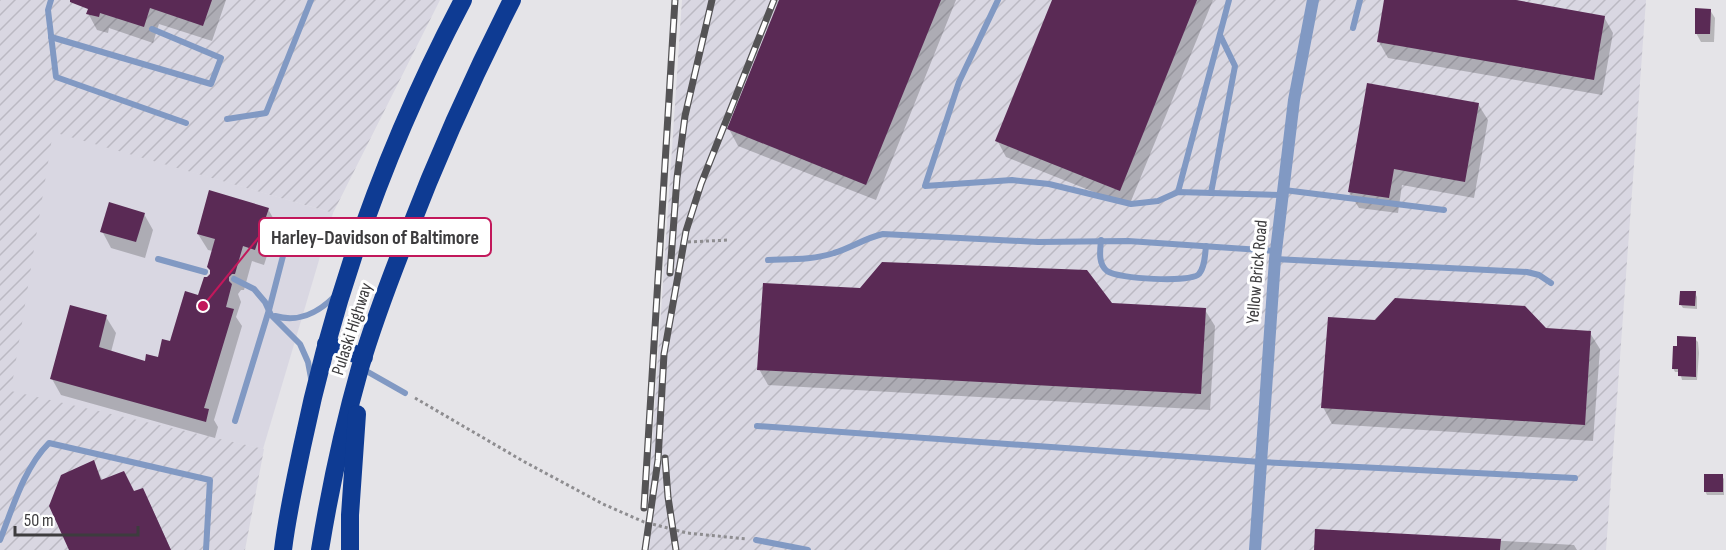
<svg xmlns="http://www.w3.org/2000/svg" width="1726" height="550" viewBox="0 0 1726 550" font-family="'Sofia Sans Condensed',sans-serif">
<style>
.built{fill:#d9d7e2}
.industrial{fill:url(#industrial-furrows)}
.shadow{fill:#0003}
.building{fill:#5a2a55}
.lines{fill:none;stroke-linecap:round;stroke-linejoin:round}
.path{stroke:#8e8d90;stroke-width:3;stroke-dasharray:3 3;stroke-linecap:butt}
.lane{stroke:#8199c3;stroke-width:6}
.street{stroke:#8199c3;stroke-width:12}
.highway{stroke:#0e3b93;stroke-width:18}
.rail-casing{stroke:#545355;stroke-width:7}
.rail{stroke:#fff;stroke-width:4.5;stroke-dasharray:14;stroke-linecap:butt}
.labels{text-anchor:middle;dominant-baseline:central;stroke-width:6;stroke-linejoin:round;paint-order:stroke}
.street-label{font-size:18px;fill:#3d3c3e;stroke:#fff}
.leader{fill:none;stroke:#c2185b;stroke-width:2}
.callout-dot{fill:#c2185b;stroke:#fff;stroke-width:2}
.callout{fill:#fff;stroke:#c2185b;stroke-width:2}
.callout-label{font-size:20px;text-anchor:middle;font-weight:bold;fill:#3d3c3e}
</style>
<defs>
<pattern id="industrial-furrows" width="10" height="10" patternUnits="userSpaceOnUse" patternTransform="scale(1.5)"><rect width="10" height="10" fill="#d9d7e2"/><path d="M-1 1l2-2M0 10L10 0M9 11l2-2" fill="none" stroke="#bbb9c3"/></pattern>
</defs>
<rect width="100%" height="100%" fill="#e5e4e8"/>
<path class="built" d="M52 131 333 213 263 449 9 392Z"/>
<g class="industrial">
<path d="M0 0H440L333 213 53 132 11 391 264 449 245 550H0Z"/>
<path d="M682 0H1646L1606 550H645Z"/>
</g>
<g class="shadow">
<path d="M93 0H226L212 41 159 24 153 43 109 28 108 33 97 30 88 13Z"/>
<path d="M781 0H956L876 200 738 146 729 129Z"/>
<path d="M1054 0H1213L1129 206 1006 157 997 140Z"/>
<path d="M1386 0H1518L1519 2 1604 17 1613 33 1602 95 1388 58 1379 42Z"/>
<path d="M1710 10 1715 18 1714 42H1701L1696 33Z"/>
<path d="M1478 104 1488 120 1474 198 1402 185 1398 213 1359 208 1349 192Z"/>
<path d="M268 209 277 225 264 265 252 261 244 290H241L238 294 241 302 236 317 242 326 214 420 218 427 215 438 61 395 52 379 106 317 116 333 111 352 146 362 159 359 171 343 211 275 213 251 208 250 198 234Z"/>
<path d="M144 214 153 230 145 258 111 248 102 231Z"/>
<path d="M1695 293 1697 297V309L1683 308 1681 305Z"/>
<path d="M1111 305 1205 310 1215 326 1210 410 768 385 759 369Z"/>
<path d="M1545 330 1590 333 1600 349 1593 441 1332 424 1323 407Z"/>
<path d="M1695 339 1698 342 1699 353 1697 380H1682L1680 372H1675L1673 368Z"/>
<path d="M93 462 103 481 134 493 142 489 151 506 171 550H71Z"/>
<path d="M1722 476 1724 479V495H1707L1705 491Z"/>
<path d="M1316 530 1574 545 1577 550H1315Z"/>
</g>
<g class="building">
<path d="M70 0H212L203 26 150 8 144 27 100 13 99 17 86 14 88 9 70 2Z"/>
<path d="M779 0H941L866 185 727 129Z"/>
<path d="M1052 0H1197L1120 191 995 141Z"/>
<path d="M1384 0H1516L1605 16 1594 80 1377 42Z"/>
<path d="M1695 8 1711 9 1710 34H1695Z"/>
<path d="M1367 83 1479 103 1465 182 1394 169 1389 198 1348 192Z"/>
<path d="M209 190 269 208 255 250 243 246 235 274H232L229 277V281L232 284 226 307 234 309 204 408 209 409 206 422 50 379 70 305 107 315 99 347 145 361 146 354 158 357 162 339 170 341 185 291 198 295 204 277H207L210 274V270L207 267 215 239 197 234Z"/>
<path d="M109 202 145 213 136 242 100 232Z"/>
<path d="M882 262 1087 270 1112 303 1206 308 1201 394 757 370 763 283 860 288Z"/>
<path d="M1680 291H1696L1695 306 1679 305Z"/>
<path d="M1395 298 1525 306 1546 328 1591 331 1585 425 1321 408 1328 317 1375 320Z"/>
<path d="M1677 336 1696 337V377L1678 376V369H1672L1673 346H1677Z"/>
<path d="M94 460 101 480 124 471 134 491 143 488 171 550H69L49 506 61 475Z"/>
<rect x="1704" y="474" width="19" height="18"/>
<path d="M1315 529 1501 539 1500 550H1314Z"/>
</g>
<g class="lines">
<g class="path">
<path d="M688 242 729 240"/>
<path d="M415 398 523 461 603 504 644 522 687 533 747 539"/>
</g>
<g class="lane">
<path d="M51 0 48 10 56 77 186 123"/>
<path d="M998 0 959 82 925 186 1012 180 1049 184 1131 204 1158 201 1178 192 1282 195"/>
<path d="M1353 28 1360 0"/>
<path d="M51 37 211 84 221 58 152 29"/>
<path d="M227 119 266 113 311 0"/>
<path d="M1284 190 1444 210"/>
<path d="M1178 192 1229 0"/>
<path d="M1211 193 1235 66 1220 35"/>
<path d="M1101 240C1100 251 1098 264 1107 271 1118 279 1190 283 1199 274 1205 267 1205 254 1206 246"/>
<path d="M158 259 205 272"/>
<path d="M1275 259 1527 272 1539 275 1551 283"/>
<path d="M768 260C789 259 813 260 834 253 851 248 865 238 883 234L1038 242 1128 241 1276 251"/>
<path d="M234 279 254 289 265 302 271 315 300 344 308 362 311 378"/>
<path d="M275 316C299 323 318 313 335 296"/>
<path d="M361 368 405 393"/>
<path d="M235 421 269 310 291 225"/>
<path d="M757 426 1261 462 1575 478"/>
<path d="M0 540C13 507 24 468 49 443L210 480 206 550"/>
<path d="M756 540 808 550"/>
</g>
<path class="street" d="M1255 550 1275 259 1294 100 1313 0"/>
<g class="highway">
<path d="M326 344 364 357"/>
<path d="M283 550C287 516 295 481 302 447 334 292 389 140 463 0"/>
<path d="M320 550C330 489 343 428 360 368 373 324 390 279 407 236 438 155 473 77 512 0"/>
<path d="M350 550V515L357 414"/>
</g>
<g class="rail-casing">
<g id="rail">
<path d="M670 273 677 178 685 116 712 0"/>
<path d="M665 458 668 497 676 550"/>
<path d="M644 508 675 0"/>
<path d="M645 550 658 460 664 354 686 231 701 184 774 0"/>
</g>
</g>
<use href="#rail" class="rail"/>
</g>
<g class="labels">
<g class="street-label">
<text transform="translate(1257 272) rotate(-85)">Yellow Brick Road</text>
<text transform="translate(352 329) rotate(-72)">Pulaski Highway</text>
</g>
</g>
<path class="leader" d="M203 306L259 237"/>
<circle class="callout-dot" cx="203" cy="306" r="6"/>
<rect class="callout" x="259" y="218" width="232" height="38" rx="6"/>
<g class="callout-label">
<text x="375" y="244">Harley-Davidson of Baltimore</text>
</g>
<path d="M15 526v9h123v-9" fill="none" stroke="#3d3c3e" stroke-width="3"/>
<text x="24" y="526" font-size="18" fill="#3d3c3e" stroke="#ffffff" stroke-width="4.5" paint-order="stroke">50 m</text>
</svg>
